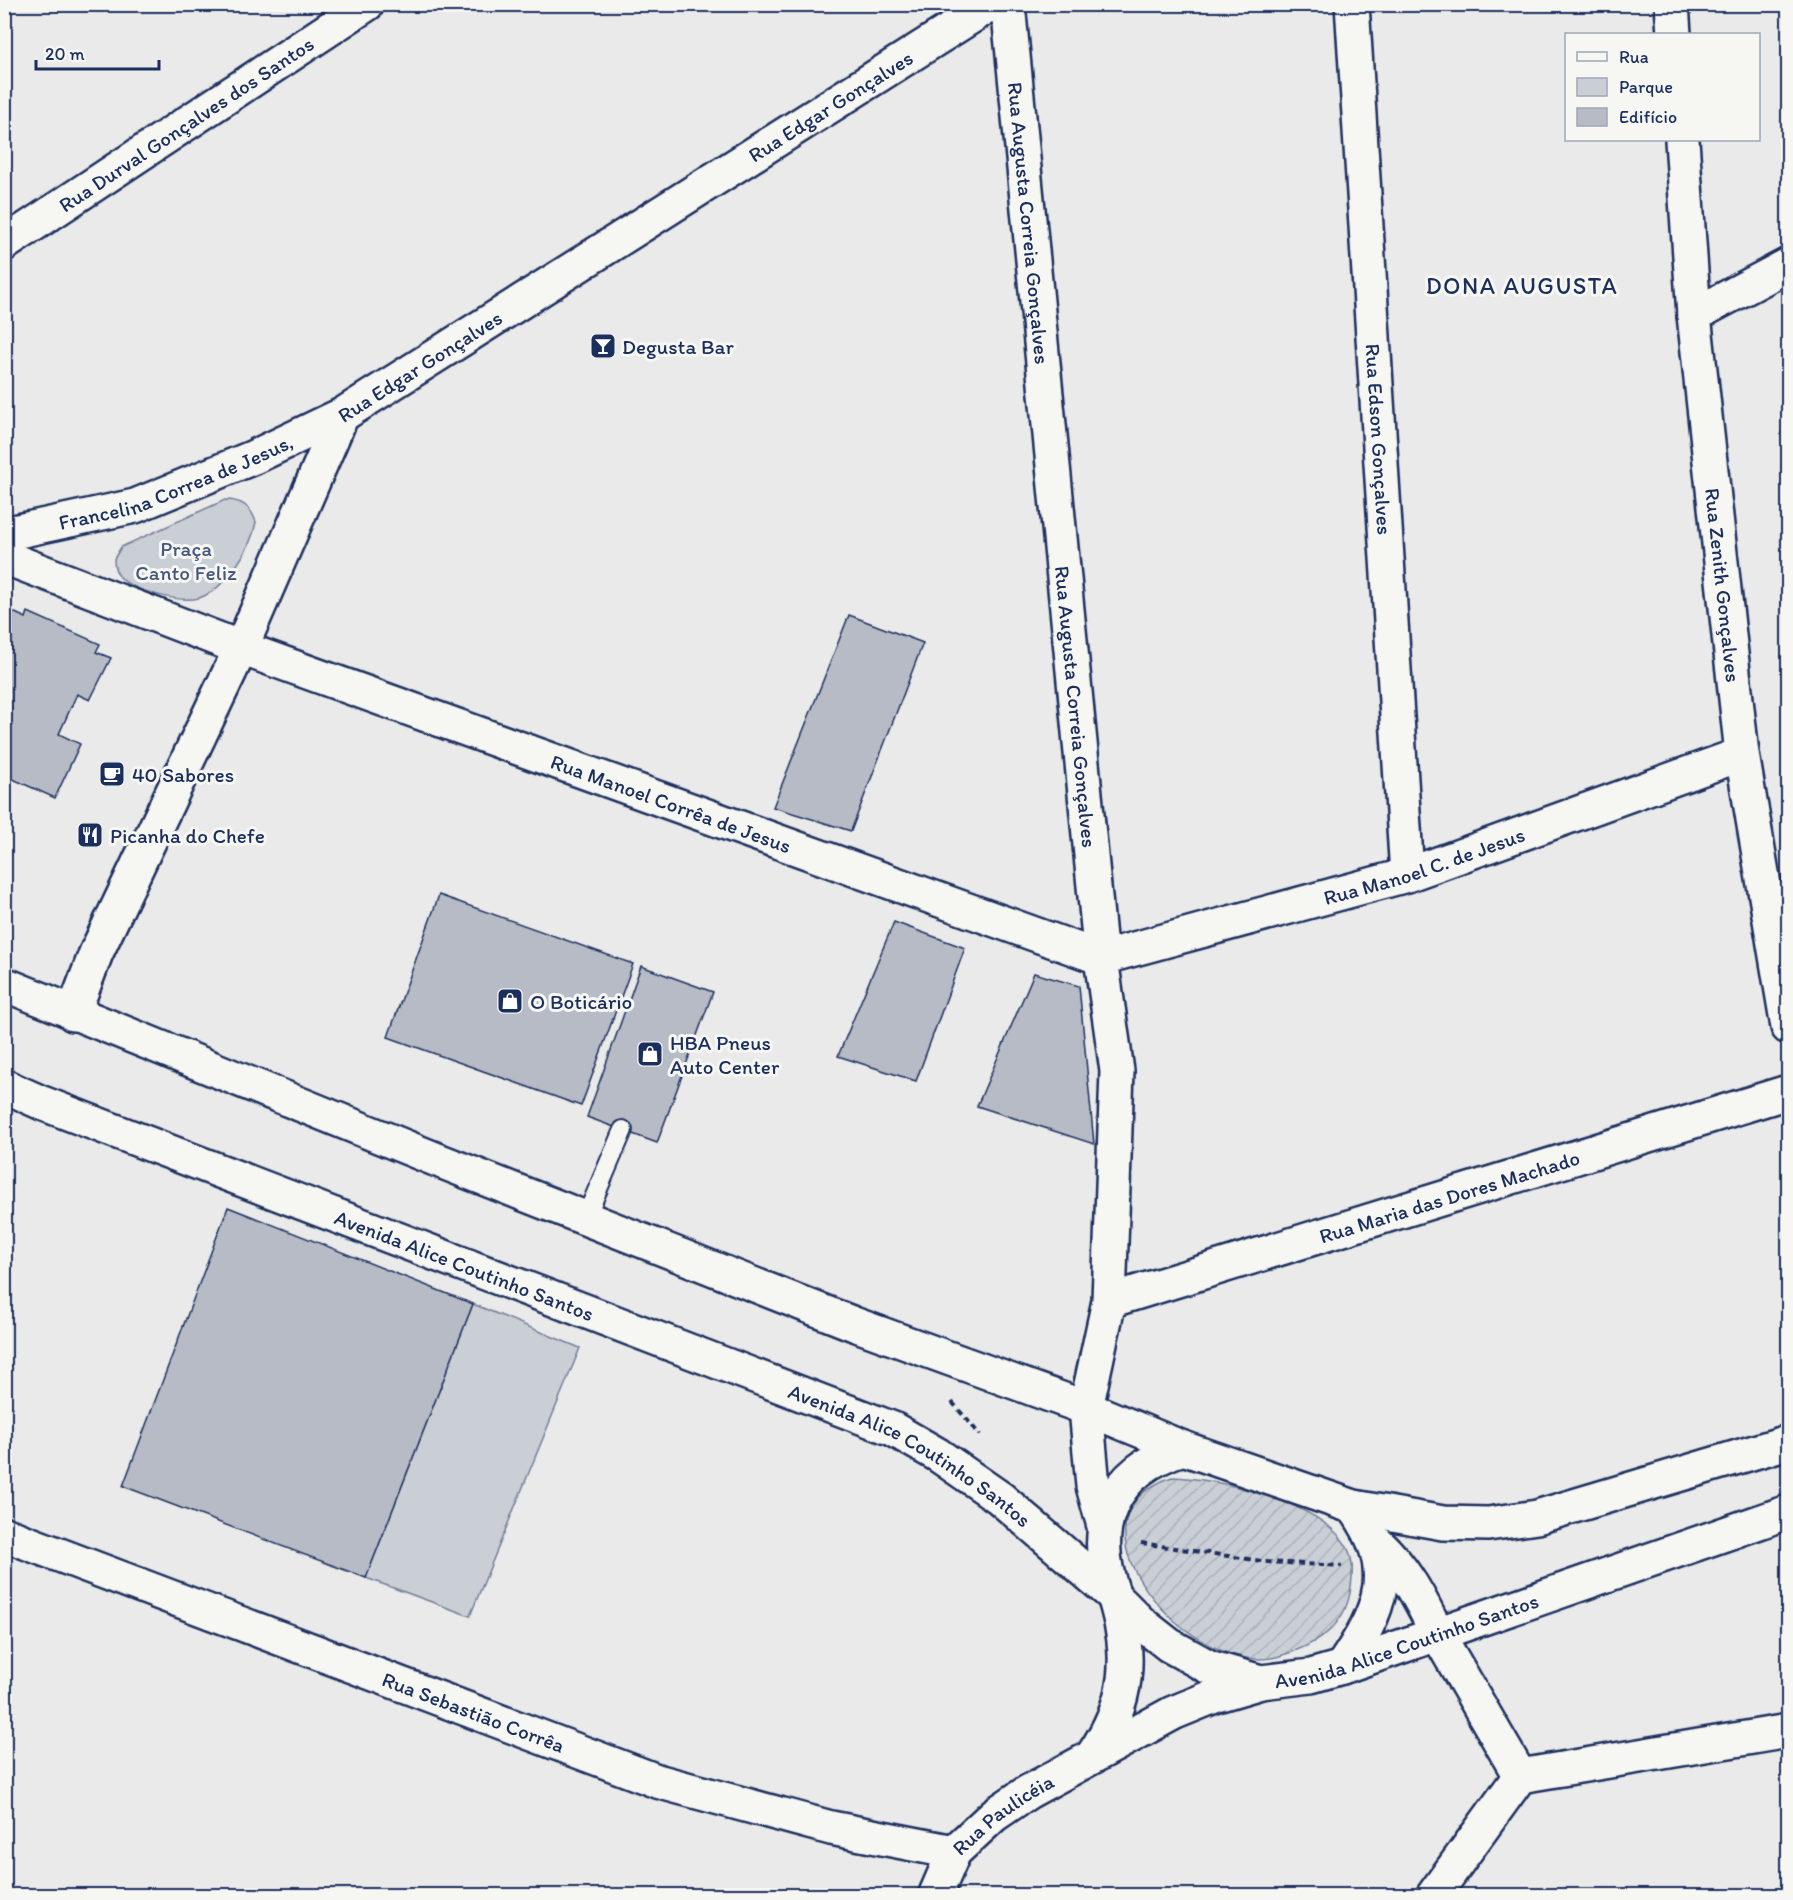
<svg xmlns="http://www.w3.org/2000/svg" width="1793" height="1900" viewBox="0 0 1793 1900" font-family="Itim,sans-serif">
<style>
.green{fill:#caced5;stroke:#727e9a;stroke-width:1.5}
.garden{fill:url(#garden-furrows);stroke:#727e9a;stroke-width:1.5}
.building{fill:#b6bbc6;stroke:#1b2f5e;stroke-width:1.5}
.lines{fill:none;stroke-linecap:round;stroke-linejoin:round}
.service-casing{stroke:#1b2f5e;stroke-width:22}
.minor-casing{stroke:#1b2f5e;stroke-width:38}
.secondary-casing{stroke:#1b2f5e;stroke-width:38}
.path{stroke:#1b2f5e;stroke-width:4;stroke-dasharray:6 4.5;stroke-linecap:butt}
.service{stroke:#f6f6f2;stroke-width:18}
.minor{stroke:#f6f6f2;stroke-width:33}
.secondary{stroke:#f6f6f2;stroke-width:33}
.labels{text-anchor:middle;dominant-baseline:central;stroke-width:6;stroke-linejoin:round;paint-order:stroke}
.street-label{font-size:21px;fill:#1b2f5e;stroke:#f6f6f2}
.poi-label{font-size:21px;fill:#1b2f5e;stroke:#f6f6f2;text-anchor:start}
.park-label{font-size:21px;fill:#47577c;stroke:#f6f6f2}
.quarter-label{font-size:24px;letter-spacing:1.5px;fill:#1b2f5e;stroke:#f6f6f2}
</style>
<defs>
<pattern id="garden-furrows" width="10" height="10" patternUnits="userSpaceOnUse" patternTransform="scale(1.5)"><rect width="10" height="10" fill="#caced5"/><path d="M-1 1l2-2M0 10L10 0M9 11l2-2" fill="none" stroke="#adb1b9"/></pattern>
</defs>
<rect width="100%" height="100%" fill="#e9eae9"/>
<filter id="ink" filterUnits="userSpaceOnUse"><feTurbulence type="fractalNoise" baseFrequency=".0167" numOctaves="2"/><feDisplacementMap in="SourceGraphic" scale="12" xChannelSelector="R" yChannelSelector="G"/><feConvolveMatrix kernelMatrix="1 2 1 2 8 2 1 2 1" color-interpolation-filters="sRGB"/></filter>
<g filter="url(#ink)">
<g class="green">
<path d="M225 500C242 500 251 507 256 522 251 549 226 589 199 598 180 603 132 591 120 577 115 572 114 566 114 559L121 547Z"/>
<path d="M473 1304 580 1348 470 1616 366 1578Z"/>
</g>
<path class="garden" d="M1172 1477C1218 1478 1315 1502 1343 1541 1355 1556 1353 1575 1350 1593 1343 1630 1313 1646 1280 1656 1196 1682 1049 1520 1172 1477Z"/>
<g class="building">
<path d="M13 612 26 618 28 612 100 644 96 652 111 658 90 700 77 694 59 734 80 744 55 798 4 775 7 661 4 631Z"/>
<path d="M849 615 923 643 851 831 773 807Z"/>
<path d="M439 895 633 964 581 1106 388 1037Z"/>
<path d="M894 922 965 948 916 1081 838 1056Z"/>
<path d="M641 966 713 992 657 1143 587 1117Z"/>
<path d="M1034 973 1079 986 1094 1144 977 1106Z"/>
<path d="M228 1207 473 1304 366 1578 123 1486Z"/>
</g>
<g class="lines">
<g class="service-casing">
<path id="service" d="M586 1217 623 1130"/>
</g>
<g class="minor-casing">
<g id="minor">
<path id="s1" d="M1008 4 1101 958 1117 1071 1109 1301 1086 1408"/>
<path id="s2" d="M1352 4 1407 875"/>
<path d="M1672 4 1674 34"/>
<path id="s3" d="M1682 140 1694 315 1742 754 1788 1027"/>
<path id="s4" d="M4 244 367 4"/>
<path d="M1694 315 1788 265"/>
<path id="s5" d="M4 534 135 506 254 457 342 415 991 4"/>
<path id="s6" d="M4 557 241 648 1101 958 1407 875 1742 754"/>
<path d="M73 1014 96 953 241 648 342 415"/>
<path id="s7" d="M1109 1301 1788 1092"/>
<path id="s8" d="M4 1534 657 1781 831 1828 954 1852"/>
<path d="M1437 1633 1520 1776"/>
<path d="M1093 1755C1129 1702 1133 1656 1114 1596"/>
<path id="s9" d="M935 1896 954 1852 994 1815 1028 1792 1173 1713 1217 1695 1261 1682"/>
<path d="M1433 1896 1520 1776 1788 1731"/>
</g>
</g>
<g class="secondary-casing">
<g id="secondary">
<path d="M4 984 435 1159 854 1324 1086 1408 1183 1448 1354 1507 1443 1523 1488 1524 1537 1517 1788 1442"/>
<path id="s10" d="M4 1086 42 1103 893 1429 938 1455 1000 1498 1114 1596 1141 1623 1169 1645 1209 1667 1261 1682 1311 1676 1342 1667 1788 1512"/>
<path d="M1086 1408 1093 1486 1104 1526"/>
<path d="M1375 1541C1404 1567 1420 1598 1437 1633"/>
<path d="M1114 1596C1088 1526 1111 1471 1183 1448"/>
<path d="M1342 1667C1381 1610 1399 1569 1354 1507"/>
</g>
</g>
<g class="path">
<path d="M952 1402 980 1435"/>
<path d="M1141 1543 1268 1562 1342 1566"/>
</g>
<use href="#service" class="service"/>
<use href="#minor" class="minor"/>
<use href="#secondary" class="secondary"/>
</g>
</g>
<defs>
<g id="bar-square" transform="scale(1.35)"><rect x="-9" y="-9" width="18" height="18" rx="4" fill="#1b2f5e" stroke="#f6f6f2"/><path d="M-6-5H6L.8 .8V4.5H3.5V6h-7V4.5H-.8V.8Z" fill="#fff"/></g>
<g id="cafe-square" transform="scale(1.35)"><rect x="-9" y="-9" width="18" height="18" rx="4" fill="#1b2f5e" stroke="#f6f6f2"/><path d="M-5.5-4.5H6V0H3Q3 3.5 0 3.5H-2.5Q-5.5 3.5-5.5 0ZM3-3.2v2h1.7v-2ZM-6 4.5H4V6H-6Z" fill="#fff"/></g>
<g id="restaurant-square" transform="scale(1.35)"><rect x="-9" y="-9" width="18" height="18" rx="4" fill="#1b2f5e" stroke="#f6f6f2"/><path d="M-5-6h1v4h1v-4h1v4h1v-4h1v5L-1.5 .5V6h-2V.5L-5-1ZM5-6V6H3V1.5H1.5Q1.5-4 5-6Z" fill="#fff"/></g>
<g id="shop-square" transform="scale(1.35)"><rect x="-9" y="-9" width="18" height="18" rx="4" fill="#1b2f5e" stroke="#f6f6f2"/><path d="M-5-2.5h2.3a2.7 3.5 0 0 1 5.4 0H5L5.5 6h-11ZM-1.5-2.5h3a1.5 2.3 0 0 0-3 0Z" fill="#fff"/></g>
</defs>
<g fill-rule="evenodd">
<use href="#bar-square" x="603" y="346"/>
<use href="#cafe-square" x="112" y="774"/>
<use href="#restaurant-square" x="90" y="835"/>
<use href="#shop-square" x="510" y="1001"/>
<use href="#shop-square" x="650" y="1054"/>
</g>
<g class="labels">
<g class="street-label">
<text stroke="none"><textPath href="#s5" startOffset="938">Rua Edgar Gonçalves</textPath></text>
<text stroke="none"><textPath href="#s4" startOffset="218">Rua Durval Gonçalves dos Santos</textPath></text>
<text stroke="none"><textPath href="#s1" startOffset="220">Rua Augusta Correia Gonçalves</textPath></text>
<text stroke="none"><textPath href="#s5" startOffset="452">Rua Edgar Gonçalves</textPath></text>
<text stroke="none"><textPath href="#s2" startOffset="436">Rua Edson Gonçalves</textPath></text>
<text stroke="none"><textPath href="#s5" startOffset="180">Francelina Correa de Jesus,</textPath></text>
<text stroke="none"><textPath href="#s3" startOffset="447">Rua Zenith Gonçalves</textPath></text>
<text stroke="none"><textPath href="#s1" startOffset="706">Rua Augusta Correia Gonçalves</textPath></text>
<text stroke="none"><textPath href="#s6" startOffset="711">Rua Manoel Corrêa de Jesus</textPath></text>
<text stroke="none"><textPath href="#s6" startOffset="1504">Rua Manoel C. de Jesus</textPath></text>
<text stroke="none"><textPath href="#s7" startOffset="356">Rua Maria das Dores Machado</textPath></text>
<text stroke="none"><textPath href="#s10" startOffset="494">Avenida Alice Coutinho Santos</textPath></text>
<text stroke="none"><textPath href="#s10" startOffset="980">Avenida Alice Coutinho Santos</textPath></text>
<text stroke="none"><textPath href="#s10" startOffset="1556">Avenida Alice Coutinho Santos</textPath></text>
<text stroke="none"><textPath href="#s8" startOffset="502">Rua Sebastião Corrêa</textPath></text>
<text stroke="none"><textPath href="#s9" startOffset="110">Rua Paulicéia</textPath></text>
</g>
<g class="poi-label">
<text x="622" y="346">Degusta Bar</text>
<text x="132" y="774">40 Sabores</text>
<text x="110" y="835">Picanha do Chefe</text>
<text x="530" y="1001">O Boticário</text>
<text x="670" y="1042">HBA Pneus<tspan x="670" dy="24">Auto Center</tspan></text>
</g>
<g class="park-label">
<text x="186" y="548">Praça<tspan x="186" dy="24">Canto Feliz</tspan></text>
</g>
<g class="quarter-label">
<text x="1522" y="285">DONA AUGUSTA</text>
</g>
</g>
<rect width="1793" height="1900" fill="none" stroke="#f6f6f2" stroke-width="24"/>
<rect x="12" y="12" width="1769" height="1876" fill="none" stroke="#1b2f5e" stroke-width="2" filter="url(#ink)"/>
<rect x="1565" y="33" width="195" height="108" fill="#f6f6f2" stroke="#9ea6b7" stroke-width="1.5"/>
<rect x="1577" y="52" width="30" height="9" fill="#f6f6f2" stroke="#9ea6b7" stroke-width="1.5"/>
<text x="1619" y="63" font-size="18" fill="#1b2f5e">Rua</text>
<rect x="1577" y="78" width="30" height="18" fill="#caced5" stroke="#9ea6b7" stroke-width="1.5"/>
<text x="1619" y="93" font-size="18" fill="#1b2f5e">Parque</text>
<rect x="1577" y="108" width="30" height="18" fill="#b6bbc6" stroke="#9ea6b7" stroke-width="1.5"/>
<text x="1619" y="123" font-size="18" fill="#1b2f5e">Edifício</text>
<path d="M36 60v9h123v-9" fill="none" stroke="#1b2f5e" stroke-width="3"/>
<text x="45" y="60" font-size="18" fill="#1b2f5e" stroke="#f6f6f2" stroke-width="4.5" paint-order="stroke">20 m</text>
</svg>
